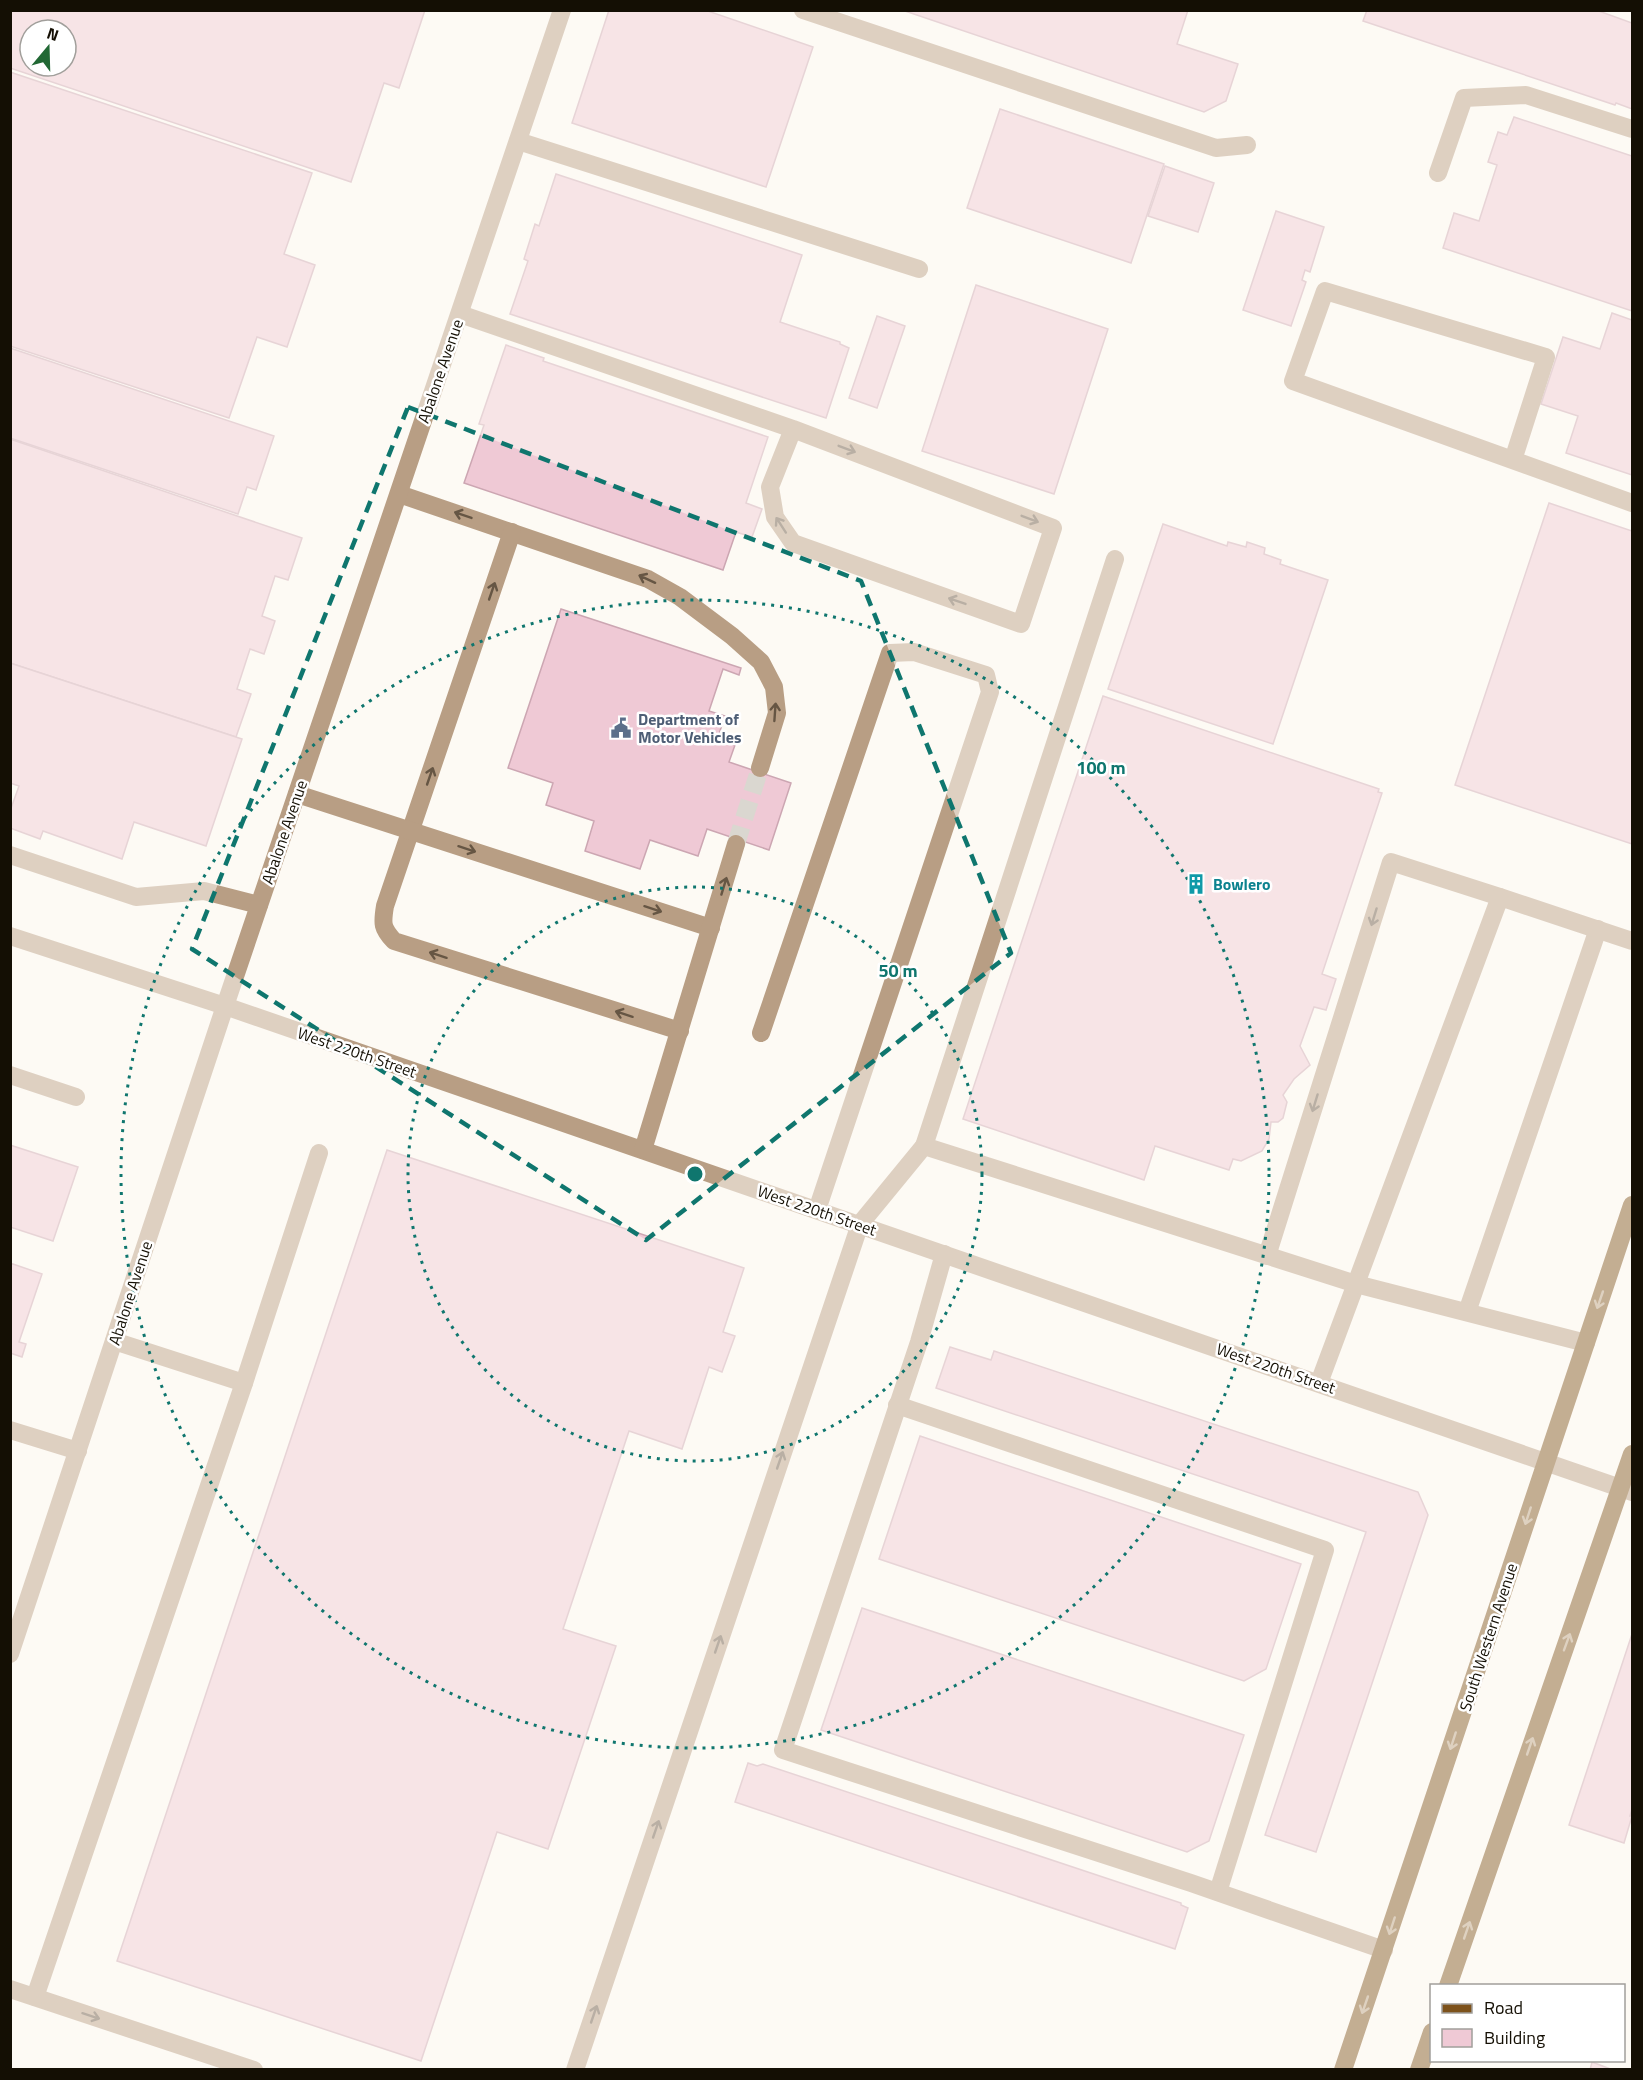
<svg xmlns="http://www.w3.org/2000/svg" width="1643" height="2080" viewBox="0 0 1643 2080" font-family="'Titillium Web',sans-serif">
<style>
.building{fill:#efc9d5;stroke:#cca6b2;stroke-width:1.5;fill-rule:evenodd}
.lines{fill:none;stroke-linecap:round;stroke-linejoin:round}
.minor-tunnel{stroke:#dad7d0;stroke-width:18;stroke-dasharray:18 9;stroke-linecap:butt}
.minor{stroke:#b89e84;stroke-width:18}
.major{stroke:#7d521b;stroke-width:18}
.oneway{stroke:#665644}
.oneway2{stroke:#b8a082}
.marked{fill:none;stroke:#0f766e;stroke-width:4.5;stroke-dasharray:12 8;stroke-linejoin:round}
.ring{fill:none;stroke:#0f766e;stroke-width:3;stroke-dasharray:3 6}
.labels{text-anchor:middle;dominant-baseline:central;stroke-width:5;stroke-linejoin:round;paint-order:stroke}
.street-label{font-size:16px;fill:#140f04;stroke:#fff}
.service-label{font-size:16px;font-weight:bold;fill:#4e5e75;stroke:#fff;text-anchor:start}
.culture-label{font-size:16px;font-weight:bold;fill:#0d838f;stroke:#fff;text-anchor:start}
.centre{fill:#0f766e;stroke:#fff;stroke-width:3}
.ring-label{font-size:18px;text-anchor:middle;font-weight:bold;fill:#0f766e;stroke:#fff;stroke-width:5;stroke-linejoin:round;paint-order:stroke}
</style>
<rect width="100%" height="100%" fill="#fdfaf4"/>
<g class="building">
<path d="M10 10H425L399 88 384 83 351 182 10 68ZM30 30H66V66H30Z"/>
<path d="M609 10H705L813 47 766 187 572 123Z"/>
<path d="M902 10H1188L1177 44 1238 64 1226 101 1204 112Z"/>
<path d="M1367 10H1596L1632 23V109L1616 103 1615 105 1363 21Z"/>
<path d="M10 72 312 173 284 254 315 265 287 347 257 337 229 418 10 346Z"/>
<path d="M1000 109 1164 164 1131 263 967 208Z"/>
<path d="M1514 117 1632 156V311L1443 248 1454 213 1479 221 1497 165 1488 162 1498 132 1507 135Z"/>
<path d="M1165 166 1214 183 1198 232 1148 216Z"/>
<path d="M556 174 802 255 780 322 840 342V344L849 348 826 418 510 314 528 261 524 259 535 224 539 226Z"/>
<path d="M1276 211 1324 227 1310 272 1305 270 1302 280 1306 282 1291 326 1243 310Z"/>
<path d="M976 285 1108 329 1054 494 922 451Z"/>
<path d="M1612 313 1632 320V475L1566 453 1578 416 1541 404 1563 337 1600 349Z"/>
<path d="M877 316 905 326 877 408 849 398Z"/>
<path d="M506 345 544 358 543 361 768 437 746 503 762 509 752 537 736 532 723 570 464 483 484 425 479 424Z"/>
<path d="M10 348 274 436 256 490 247 487 238 514 10 438Z"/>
<path d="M10 439 302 538 288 580 275 576 262 616 275 621 264 654 250 649 237 689 251 694 236 737 10 663Z"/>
<path d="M1549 503 1632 531V844L1455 785Z"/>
<path d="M1163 524 1227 546 1228 542 1246 547 1247 542 1265 548 1264 554 1281 560 1280 564 1328 580 1273 744 1108 689Z"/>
<path d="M561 609 741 668 739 675 723 669 709 711 725 716 717 740 735 745 729 762 791 783 769 850 707 829 698 856 650 840 640 869 585 851 594 821 546 805 553 783 508 768Z"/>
<path d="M10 663 242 739 206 846 134 822 122 859 43 831 40 839 10 828V811L19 786 10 783Z"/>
<path d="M1103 696 1379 789 1378 792 1382 793 1322 974 1336 979 1326 1010 1314 1007 1300 1046 1310 1065 1294 1079 1283 1095 1287 1102 1283 1118 1278 1122H1271L1269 1139 1262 1151 1241 1161 1233 1159 1229 1170 1155 1146 1144 1180 963 1119Z"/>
<path d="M10 1145 78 1167 53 1241 10 1227Z"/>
<path d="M387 1150 744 1268 723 1332 735 1336 722 1372 709 1367 682 1449 629 1431 563 1629 616 1646 548 1849 497 1832 421 2061 117 1961Z"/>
<path d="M10 1263 42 1274 19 1342 26 1344 22 1357 10 1353Z"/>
<path d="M950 1347 991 1360 994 1351 1418 1492 1428 1515 1316 1852 1265 1835 1366 1532 936 1388Z"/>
<path d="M920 1436 1301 1564 1266 1669 1244 1681 879 1559Z"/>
<path d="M862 1608 1244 1735 1209 1841 1187 1852 821 1730Z"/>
<path d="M1632 1634V1809L1630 1816H1632L1624 1843 1569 1825Z"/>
<path d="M748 1763 757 1766 763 1764 1181 1903V1905L1188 1908 1175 1949 735 1802Z"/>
<path d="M1592 2062 1613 2070H1590Z"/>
</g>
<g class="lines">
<path class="minor-tunnel" d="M736 844 760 768"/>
<g class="minor">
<path d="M803 10 1216 148 1247 145"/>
<path d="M518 141 919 269"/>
<path d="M1438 173 1464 98 1526 95 1632 129"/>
<path d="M460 314 793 429 1053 528 1021 624 793 543 775 517 770 487 793 429"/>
<path d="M1513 460 1546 357 1325 291 1293 381 1632 503"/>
<path d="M399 494 648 579 680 597 732 636 761 662 774 687 777 713 760 768"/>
<path d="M512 532 385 906C382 924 382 928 394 941L680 1031"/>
<path d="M297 794 711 928"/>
<path d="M10 855 136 897 204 891 259 905"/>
<path d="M10 936 225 1006 1632 1492"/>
<path d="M761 1033 890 653 914 652 986 675 990 692 817 1210"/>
<path d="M10 1075 76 1097"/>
<path d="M924 1146 1115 559"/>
<path d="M643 1150 736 844"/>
<path d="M944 1254 919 1342 783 1750 1191 1883 1384 1950"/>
<path d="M1267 1256 1391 862 1500 897"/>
<path d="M1467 1312 1598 929"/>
<path d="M114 1341 244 1383"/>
<path d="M1319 1383 1500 897 1632 941"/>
<path d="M897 1405 1325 1550 1218 1892"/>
<path d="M10 1430 78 1451"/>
<path d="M10 1654 225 1006 562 10"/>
<path d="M10 1989 254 2070"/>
<path d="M35 1997 244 1383 319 1153"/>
<path d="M575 2070 860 1224 924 1146 1356 1284 1586 1343"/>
</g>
<g class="major">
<path d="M1448 1986 1632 1454"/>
<path d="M1343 2070 1632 1205"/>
<path d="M1419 2070 1432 2032"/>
</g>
</g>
<defs><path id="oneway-shaft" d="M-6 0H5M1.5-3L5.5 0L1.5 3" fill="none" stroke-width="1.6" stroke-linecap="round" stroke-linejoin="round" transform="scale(1.5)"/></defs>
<g class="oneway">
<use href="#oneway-shaft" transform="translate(847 449) rotate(21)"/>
<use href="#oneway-shaft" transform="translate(463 515) rotate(-161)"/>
<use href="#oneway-shaft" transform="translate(1030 519) rotate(21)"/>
<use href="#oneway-shaft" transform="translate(781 525) rotate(-123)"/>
<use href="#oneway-shaft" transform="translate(647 579) rotate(-155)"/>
<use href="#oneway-shaft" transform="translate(492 591) rotate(-71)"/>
<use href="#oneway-shaft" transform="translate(957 601) rotate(-161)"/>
<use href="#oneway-shaft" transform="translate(775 712) rotate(-86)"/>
<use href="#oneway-shaft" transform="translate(430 776) rotate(-71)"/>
<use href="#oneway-shaft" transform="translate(467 849) rotate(18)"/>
<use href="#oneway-shaft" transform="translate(724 886) rotate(-73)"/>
<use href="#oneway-shaft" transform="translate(653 909) rotate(18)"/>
<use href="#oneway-shaft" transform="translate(1374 917) rotate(107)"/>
<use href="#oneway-shaft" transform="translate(438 955) rotate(-162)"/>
<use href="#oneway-shaft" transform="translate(624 1014) rotate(-162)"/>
<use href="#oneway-shaft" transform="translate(1315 1103) rotate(107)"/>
<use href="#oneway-shaft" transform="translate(780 1460) rotate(-71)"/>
<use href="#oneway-shaft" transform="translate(718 1644) rotate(-71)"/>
<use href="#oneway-shaft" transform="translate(656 1829) rotate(-71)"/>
<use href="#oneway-shaft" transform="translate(594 2014) rotate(-71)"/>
<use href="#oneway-shaft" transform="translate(91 2016) rotate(18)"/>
</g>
<g class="oneway2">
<use href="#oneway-shaft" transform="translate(1600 1300) rotate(109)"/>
<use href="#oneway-shaft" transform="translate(1528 1516) rotate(108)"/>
<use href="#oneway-shaft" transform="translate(1567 1642) rotate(-70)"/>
<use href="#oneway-shaft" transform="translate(1453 1741) rotate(108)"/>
<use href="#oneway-shaft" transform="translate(1530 1746) rotate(-71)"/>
<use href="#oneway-shaft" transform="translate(1392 1926) rotate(108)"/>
<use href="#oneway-shaft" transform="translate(1467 1930) rotate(-71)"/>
<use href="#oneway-shaft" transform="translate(1365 2005) rotate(109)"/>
</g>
<path d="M0 0H1643V2080H0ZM408 407 861 581 1011 953 646 1240 192 949Z" fill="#fdfaf4" fill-opacity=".55" fill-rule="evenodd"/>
<path class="marked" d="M408 407 861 581 1011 953 646 1240 192 949Z"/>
<g class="ring">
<circle cx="695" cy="1174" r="287"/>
<circle cx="695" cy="1174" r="574"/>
</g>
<defs>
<g id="civic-bare" transform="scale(1.62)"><path d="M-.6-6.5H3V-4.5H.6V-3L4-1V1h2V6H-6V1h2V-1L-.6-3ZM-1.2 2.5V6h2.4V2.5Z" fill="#5c6f8a" stroke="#fff" stroke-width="2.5" paint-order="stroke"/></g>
<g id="building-bare" transform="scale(1.62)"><path d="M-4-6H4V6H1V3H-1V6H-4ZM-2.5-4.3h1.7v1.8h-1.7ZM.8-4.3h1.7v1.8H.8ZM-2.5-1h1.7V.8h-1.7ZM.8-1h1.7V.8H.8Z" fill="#0f9aa8" stroke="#fff" stroke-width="2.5" paint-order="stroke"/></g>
</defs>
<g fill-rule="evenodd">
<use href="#civic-bare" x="621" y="728"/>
<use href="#building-bare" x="1196" y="884"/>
</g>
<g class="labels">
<g class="street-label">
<text transform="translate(440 371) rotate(-71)">Abalone Avenue</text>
<text transform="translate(284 832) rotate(-71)">Abalone Avenue</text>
<text transform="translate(357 1052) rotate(19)">West 220th Street</text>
<text transform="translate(817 1210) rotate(19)">West 220th Street</text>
<text transform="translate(130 1293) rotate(-72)">Abalone Avenue</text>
<text transform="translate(1276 1368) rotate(19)">West 220th Street</text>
<text transform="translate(1488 1637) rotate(-72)">South Western Avenue</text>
</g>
<g class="service-label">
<text x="638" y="719">Department of<tspan x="638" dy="18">Motor Vehicles</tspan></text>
</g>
<g class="culture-label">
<text x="1213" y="884">Bowlero</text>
</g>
</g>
<circle cx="695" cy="1174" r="9" class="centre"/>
<g class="ring-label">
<text x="1101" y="774">100 m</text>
<text x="898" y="977">50 m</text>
</g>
<rect width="1643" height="2080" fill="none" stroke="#140f04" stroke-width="24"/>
<rect x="1430" y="1984" width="195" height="78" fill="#ffffff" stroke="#a19f9b" stroke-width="1.5"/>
<rect x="1442" y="2004" width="30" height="9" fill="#7d521b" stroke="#a19f9b" stroke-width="1.5"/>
<text x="1484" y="2014" font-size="18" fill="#140f04">Road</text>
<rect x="1442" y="2029" width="30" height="18" fill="#efc9d5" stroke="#a19f9b" stroke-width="1.5"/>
<text x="1484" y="2044" font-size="18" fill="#140f04">Building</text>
<g transform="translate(48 48) rotate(19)"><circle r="28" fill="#ffffff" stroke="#a19f9b" stroke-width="1.5"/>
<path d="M0-4.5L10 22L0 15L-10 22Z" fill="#216834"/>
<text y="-9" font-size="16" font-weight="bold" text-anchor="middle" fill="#140f04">N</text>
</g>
</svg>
